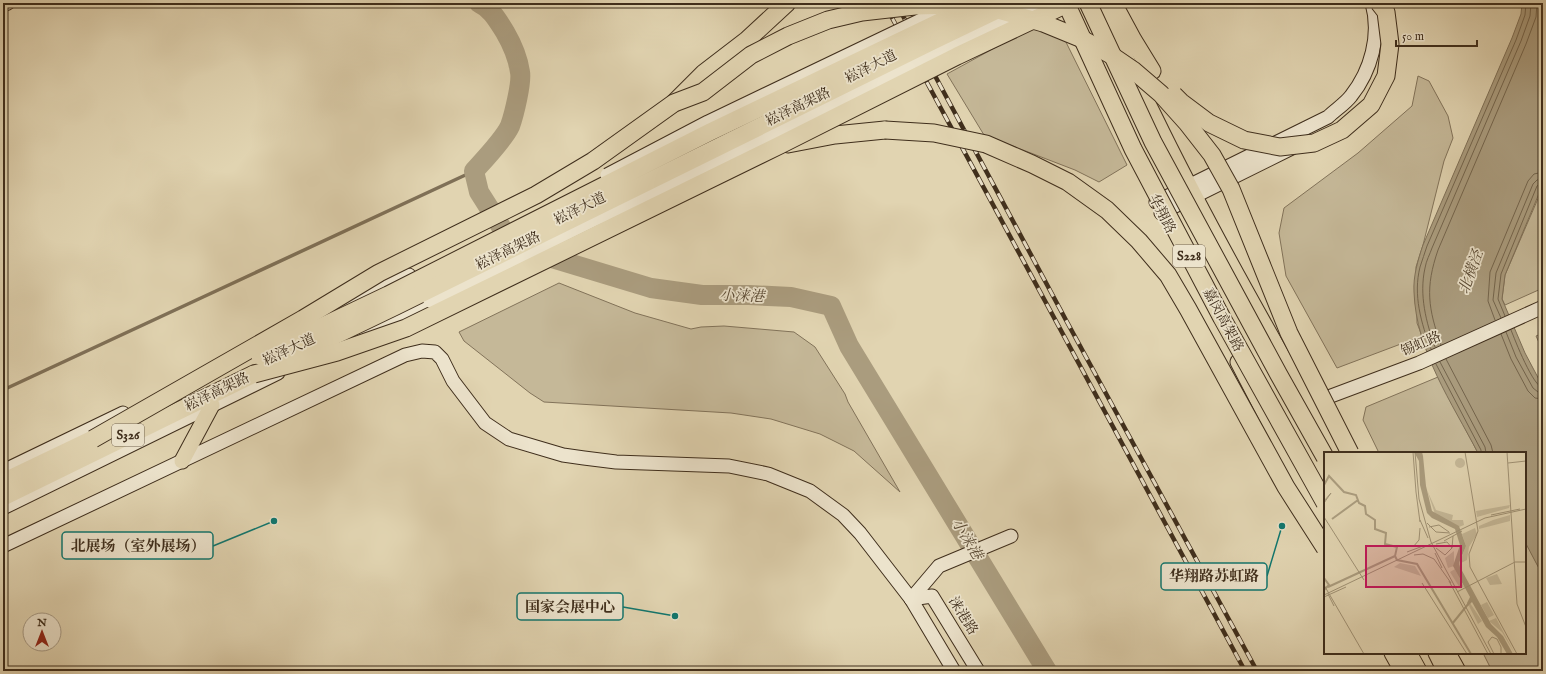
<svg xmlns="http://www.w3.org/2000/svg" width="1546" height="674" viewBox="0 0 1546 674" font-family="'IM FELL English','Noto Serif SC',serif">
<style>
.green{fill:#c5b898;stroke:#82735a}
.water{fill:#aa9c7e;stroke:#7f7057}
.lines{fill:none;stroke-linecap:round;stroke-linejoin:round}
.shore{stroke:#74654d;stroke-width:1}
.stream{stroke:#7f7057;stroke-width:3.5}
.river{stroke:#aa9c7e;stroke-width:20}
.secondary-casing{stroke:#3f2e1c;stroke-width:15}
.primary-casing{stroke:#3f2e1c;stroke-width:17}
.highway-casing{stroke:#3f2e1c;stroke-width:19}
.secondary{stroke:#ece3cc;stroke-width:13}
.primary{stroke:#e1d4b1;stroke-width:15}
.highway{stroke:#e1d4b1;stroke-width:17}
.rail-casing{stroke:#3f2e1c;stroke-width:4.5}
.rail{stroke:#ece3cc;stroke-width:3;stroke-dasharray:9;stroke-linecap:butt}
.secondary-bridge-casing{stroke:#3f2e1c;stroke-width:15;stroke-linecap:butt}
.highway-bridge-casing{stroke:#3f2e1c;stroke-width:19;stroke-linecap:butt}
.secondary-bridge{stroke:#ece3cc;stroke-width:13}
.highway-bridge{stroke:#e1d4b1;stroke-width:17}
.labels{text-anchor:middle;dominant-baseline:central;stroke-width:3.5;stroke-linejoin:round;paint-order:stroke}
.shield{fill:#ece3cc;stroke:#736451;stroke-width:1}
.shield-label{font-size:13px;font-weight:bold;fill:#3f2e1c}
.street-label{font-size:14px;fill:#3f2e1c;stroke:#ece3cc}
.water-label{font-size:15px;font-style:italic;fill:#5a4a34;stroke:#ece3cc}
.inset-river{fill:none;stroke:#aa9c7e;stroke-width:2}
.inset-road{fill:none;stroke:#a09275;stroke-width:1}
.view{fill:#c2185b;fill-opacity:0.15;stroke:#c2185b;stroke-width:2}
.inset-edge{fill:none;stroke:#3f2e1c;stroke-width:2}
.leader{fill:none;stroke:#0f766e;stroke-width:1.5}
.callout-dot{fill:#0f766e;stroke:#ece3cc;stroke-width:1.5}
.callout{fill:#ece3cc;stroke:#0f766e;stroke-width:1.5}
.callout-label{font-size:15px;text-anchor:middle;font-weight:bold;fill:#3f2e1c}
</style>
<rect width="100%" height="100%" fill="#e1d4b1"/>
<filter id="stains"><feTurbulence type="fractalNoise" baseFrequency=".005" numOctaves="4"/><feColorMatrix values="0 0 0 0 .2 0 0 0 0 .09 0 0 0 0 .02 0 0 0 .5 -.17"/></filter>
<radialGradient id="worn" r=".72"><stop offset=".6" stop-color="#630" stop-opacity="0"/><stop offset="1" stop-color="#630" stop-opacity=".3"/></radialGradient>
<g class="green">
<path d="M1053 16 1127 165 1099 182 1075 170 984 135 947 74Z"/>
<path d="M1418 76 1429 81 1448 116 1453 138 1444 161 1423 245 1416 267 1417 323 1422 336 1337 368 1286 276 1279 233 1284 208 1358 153 1412 106Z"/>
<path d="M1543 187V288L1505 305 1502 299 1505 275Z"/>
<path d="M559 283 635 313 691 329 701 327 724 326 794 332 815 347 845 394 848 402 900 492 854 451 820 434 771 419 731 413 544 402 530 393 464 341 459 332Z"/>
<path d="M1543 333V351L1536 336Z"/>
<path d="M1438 377 1478 453H1379L1363 420 1366 407Z"/>
<path d="M1525 541 1543 575V671H1492L1483 653H1525Z"/>
</g>
<path class="water" d="M1522 3H1543V184L1505 275 1502 299 1525 353 1543 387V576L1525 542V453H1478C1452 403 1416 351 1414 292 1413 276 1418 260 1423 245L1512 38 1521 14Z"/>
<g class="lines">
<g class="shore">
<path d="M1505 316 1498 299 1501 274 1537 186 1540 184 1543 183"/>
<path d="M1501 318 1493 300 1496 273 1533 184 1537 180 1543 178"/>
<path d="M1495 320 1488 301 1490 272 1528 181 1534 174 1543 172"/>
<path d="M1511 330C1515 340 1533 387 1543 388"/>
<path d="M1506 332 1516 357 1533 388 1538 392 1543 393"/>
<path d="M1501 334 1511 359 1528 391 1535 398 1543 399"/>
<path d="M1441 345C1428 308 1425 288 1438 250L1526 44 1536 17 1537 3"/>
<path d="M1435 347C1426 322 1419 295 1425 268 1426 261 1430 254 1432 248L1521 41 1530 16 1531 3"/>
<path d="M1431 349C1421 323 1413 295 1420 267 1422 260 1425 253 1427 246L1516 40 1525 15 1526 3"/>
<path d="M1446 359 1491 445 1493 453"/>
<path d="M1440 362 1485 447 1486 453"/>
<path d="M1436 364 1481 450V453"/>
</g>
<path class="stream" d="M3 390 474 171"/>
<path class="river" d="M479 3C491 8 498 21 505 32 512 44 518 58 520 72 522 82 514 115 510 126 504 139 484 160 474 171L479 192 510 241 545 256 651 288 702 295H749L791 297 831 306 849 346 1047 671"/>
<g class="secondary-casing">
<g id="secondary">
<path d="M3 5 8 3"/>
<path d="M1156 202 1328 117C1335 110 1345 104 1351 96 1371 71 1381 35 1372 3"/>
<path d="M1161 213 1292 148"/>
<path d="M335 311 409 275"/>
<path d="M337 345 430 301"/>
<path d="M1315 402 1419 363 1543 307"/>
<path d="M3 471 123 413"/>
<path d="M3 508 278 373"/>
<path d="M3 546 405 355 422 351 435 352 442 359 453 381 485 423 509 439 563 455 584 458 616 462 729 466 768 474 810 491 843 515 860 533 911 599 954 671"/>
<path d="M911 599 939 566 1011 536"/>
<path d="M911 599 932 596 978 671"/>
</g>
</g>
<g class="primary-casing">
<g id="primary">
<path d="M1102 3C1119 47 1141 89 1162 132 1216 241 1277 347 1337 453"/>
<path d="M1238 362 1325 530"/>
<path d="M182 461 212 405"/>
<path d="M1392 653 1402 671"/>
<path d="M1448 653 1458 671"/>
</g>
</g>
<g class="highway-casing">
<g id="highway">
<path d="M1113 3 1133 40 1152 71"/>
<path d="M674 103 704 73 747 40 787 3"/>
<path d="M788 144 835 135 885 130"/>
<path d="M3 482 93 439"/>
<path d="M3 497 254 374"/>
<path d="M1408 653 1418 671"/>
<path d="M1437 653 1446 671"/>
</g>
</g>
<use href="#secondary" class="secondary"/>
<use href="#primary" class="primary"/>
<use href="#highway" class="highway"/>
<g class="rail-casing">
<g id="rail">
<path d="M884 3 1245 671"/>
<path d="M896 3 1067 322 1257 671"/>
</g>
</g>
<use href="#rail" class="rail"/>
<g class="secondary-bridge-casing">
<g id="secondary-bridge">
<path d="M607 175 708 122 950 6"/>
<path d="M430 301 592 221 725 158 936 51 1042 3"/>
</g>
</g>
<g class="highway-bridge-casing">
<g id="highway-bridge">
<path d="M1066 3 1133 149 1222 318 1325 503"/>
<path d="M1088 3 1153 142 1279 375 1325 457"/>
<path d="M1174 95 1181 102 1209 123 1244 140 1280 147 1314 143 1342 130 1371 105 1386 76 1390 44 1386 12 1379 3"/>
<path d="M885 130 934 133 986 144 1032 164 1068 182 1107 210 1139 241 1168 275 1188 309 1286 487 1325 548"/>
<path d="M260 356 388 295 710 132 969 8"/>
<path d="M290 357 396 306 933 41 999 9"/>
<path d="M254 374 337 352 406 328 780 145 957 56 1069 3"/>
<path d="M93 439 303 319 379 273 536 195 593 161 674 103 703 92 751 55 788 36 828 20 862 12 915 6 958 5 995 9 1043 23 1082 39 1111 55 1133 70 1161 94 1187 123 1212 155 1231 189 1289 333 1350 453"/>
</g>
</g>
<use href="#secondary-bridge" class="secondary-bridge"/>
<use href="#highway-bridge" class="highway-bridge"/>
</g>
<g class="labels">
<g class="shield">
<rect x="1173" y="245" width="32" height="22" rx="3"/>
<rect x="112" y="424" width="32" height="22" rx="3"/>
</g>
<g class="shield-label">
<text x="1189" y="256">S228</text>
<text x="128" y="435">S326</text>
</g>
<g class="street-label">
<text transform="translate(871 67) rotate(-27)">崧泽大道</text>
<text transform="translate(798 107) rotate(-26)">崧泽高架路</text>
<text transform="translate(580 209) rotate(-26)">崧泽大道</text>
<text transform="translate(1162 214) rotate(63)">华翔路</text>
<text transform="translate(508 251) rotate(-26)">崧泽高架路</text>
<text transform="translate(1223 320) rotate(62)">嘉闵高架路</text>
<text transform="translate(1421 344) rotate(-23)">锡虹路</text>
<text transform="translate(289 350) rotate(-25)">崧泽大道</text>
<text transform="translate(217 392) rotate(-26)">崧泽高架路</text>
<text transform="translate(963 616) rotate(58)">涞港路</text>
</g>
<g class="water-label">
<text transform="translate(1471 272) rotate(-70)">北横泾</text>
<text transform="translate(742 296) rotate(2)">小涞港</text>
<text transform="translate(967 539) rotate(59)">小涞港</text>
</g>
</g>
<g transform="translate(1324 452)">
<rect width="202" height="202" fill="#e1d4b1"/>
<path d="M131 11a5 5 0 1 1 10 0a5 5 0 1 1-10 0ZM103 38 112 58 129 63 128 68H139L140 73 135 75 111 62ZM186 53 185 56 153 65 152 59ZM186 63V69L155 77V74L169 68ZM151 76 153 82 145 95 143 108 135 112 142 94 138 82ZM130 99V114L124 116 121 106ZM76 111 91 114 97 124 70 115ZM131 117 140 135 136 136 126 120ZM173 122 178 132 166 133 162 126ZM163 150 170 163 164 166 157 153ZM146 151 158 169 154 172 145 154ZM172 166 191 202 178 180 165 169Z" fill="#c5b898"/>
<path d="M90 0H98L99 4 102 34 108 59 135 74 142 94 135 111 136 115 167 172 179 184 189 202H183L173 185 162 175 148 150 144 154 143 151 146 145 129 114 136 93 131 77 108 66 103 61 96 33 95 9Z" fill="#aa9c7e"/>
<path class="inset-river" d="M0 33 5 24 20 40 32 43 35 51 41 54 42 62 51 68V77L62 81 61 92 73 95 71 104 73 108 93 112 147 202M8 67 34 48M0 126 5 133 0 138M4 135 71 104M128 172 145 151"/>
<path class="inset-road" d="M89 0 92 40M91 0 95 47 107 90 167 202M141 0 154 79 145 102 146 115 193 202M183 0 193 152 202 175M184 11 202 9M92 40 96 70M0 49 7 41 0 51M167 63 196 57M0 65 40 128M96 68 104 86M103 71 112 80 126 81M105 75 115 73 125 80M120 89 138 79M89 95 95 88 96 76M112 96 121 103 128 96 123 90 112 92M128 96 129 84M83 100 99 94M111 101 118 116M90 103 99 102 110 107 127 131M125 129 164 202M98 131 143 202M0 133 40 202M133 140 191 110H202M4 142 10 154M0 143 161 66 202 57M0 145 22 135M170 202 164 190 168 185 173 187 177 195V202"/>
<path class="view" d="M42 94H137V135H42Z"/>
<rect width="202" height="202" class="inset-edge"/>
</g>
<path class="leader" d="M274 521L213 546M1282 526L1267 576M675 616L623 607"/>
<g class="callout-dot">
<circle cx="274" cy="521" r="4"/>
<circle cx="1282" cy="526" r="4"/>
<circle cx="675" cy="616" r="4"/>
</g>
<g class="callout">
<rect x="62" y="532" width="151" height="27" rx="4"/>
<rect x="1161" y="563" width="106" height="27" rx="4"/>
<rect x="517" y="593" width="106" height="27" rx="4"/>
</g>
<g class="callout-label">
<text x="138" y="551">北展场（室外展场）</text>
<text x="1214" y="581">华翔路苏虹路</text>
<text x="570" y="612">国家会展中心</text>
</g>
<rect width="1546" height="674" fill="none" stroke="#e1d4b1" stroke-width="16"/>
<rect x="4" y="4" width="1538" height="666" fill="none" stroke="#3f2e1c" stroke-width="2"/>
<rect x="8" y="8" width="1530" height="658" fill="none" stroke="#3f2e1c"/>
<g transform="translate(42 632)"><circle r="19" fill="#ece3cc" stroke="#a79b86"/>
<path d="M0-3L7 15L0 10L-7 15Z" fill="#8f2418"/>
<text y="-6" font-size="11" font-weight="bold" text-anchor="middle" fill="#3f2e1c">N</text>
</g>
<path d="M1396 40v6h81v-6" fill="none" stroke="#3f2e1c" stroke-width="2"/>
<text x="1402" y="40" font-size="12" fill="#3f2e1c" stroke="#ece3cc" stroke-width="3" paint-order="stroke">50 m</text>
<rect width="100%" height="100%" filter="url(#stains)"/>
<rect width="100%" height="100%" fill="url(#worn)"/>
</svg>
